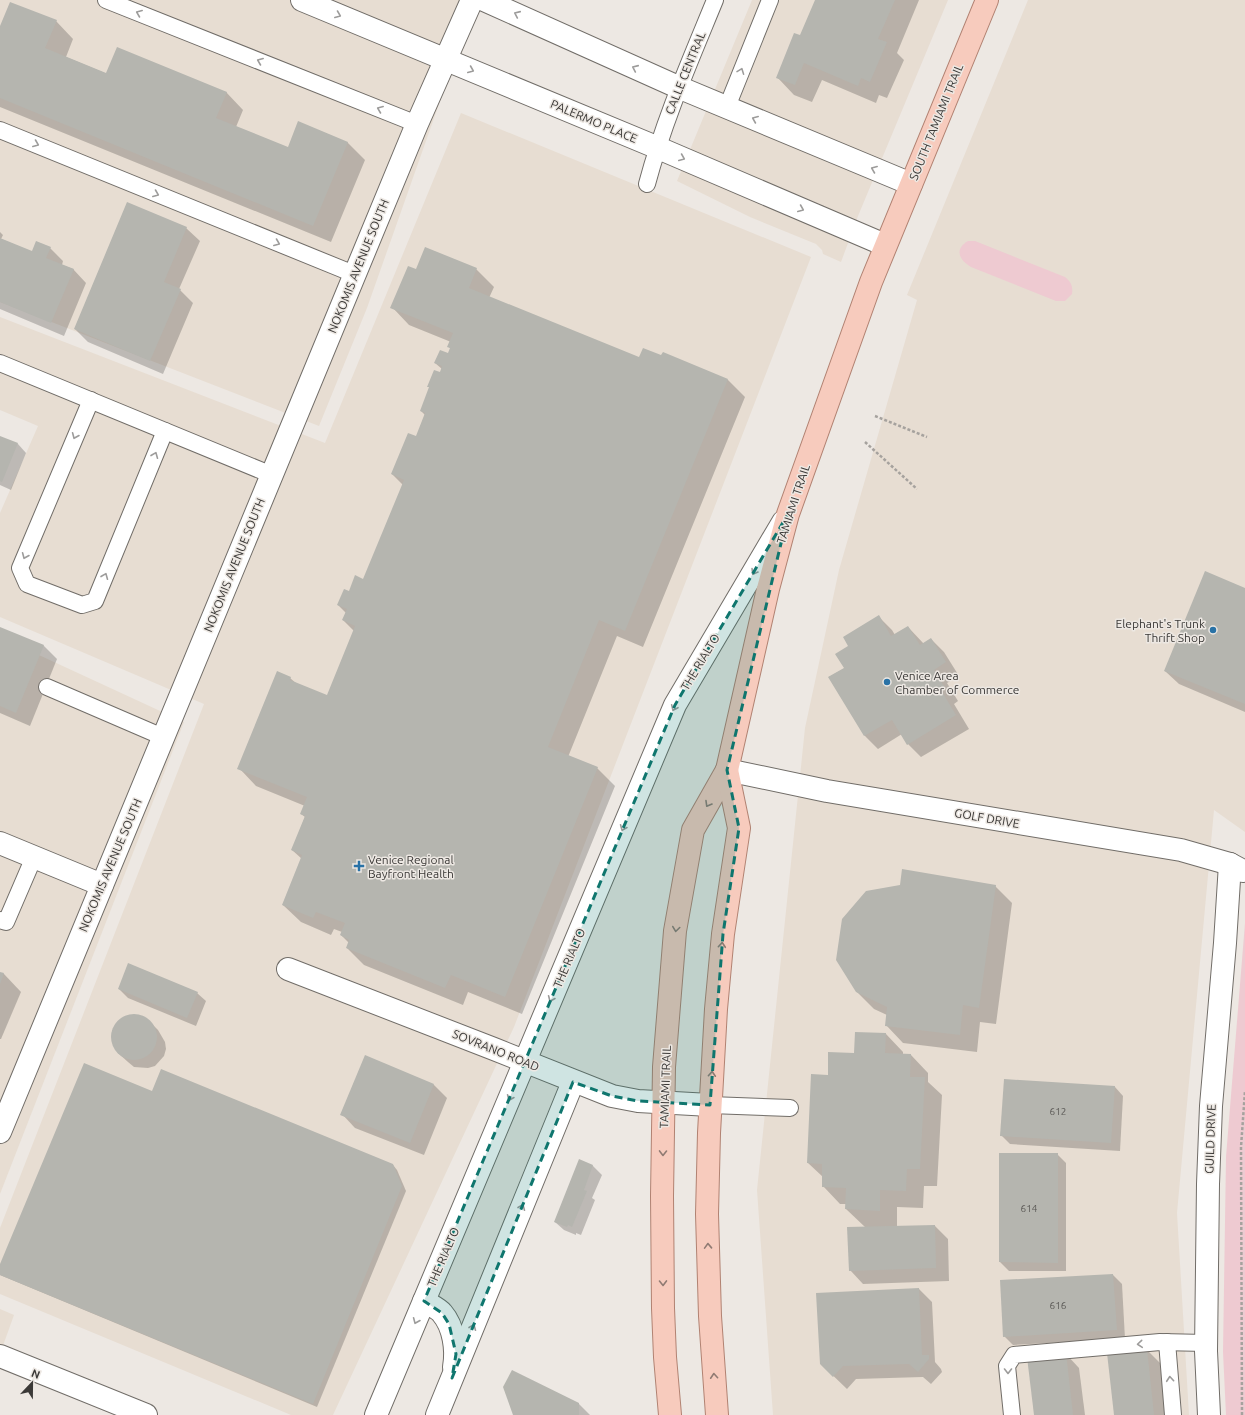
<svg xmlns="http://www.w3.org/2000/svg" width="1245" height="1415" viewBox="0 0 1245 1415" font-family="Ubuntu,sans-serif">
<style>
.built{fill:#e7ddd2}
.green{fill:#eecad1}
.shadow{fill:#0003}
.building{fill:#b5b5af}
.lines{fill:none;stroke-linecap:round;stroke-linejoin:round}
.service-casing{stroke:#716d68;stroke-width:18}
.minor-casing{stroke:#716d68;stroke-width:24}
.primary-casing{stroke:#b18272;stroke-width:24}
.path{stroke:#a6a29e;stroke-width:2.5;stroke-dasharray:3 2;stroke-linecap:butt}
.service{stroke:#fff;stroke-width:16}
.minor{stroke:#fff;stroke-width:22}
.primary{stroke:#f7cbbd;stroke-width:22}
.oneway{stroke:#9d9c9b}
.oneway2{stroke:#907b73}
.marked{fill:#0f766e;fill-opacity:0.2;stroke:#0f766e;stroke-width:3;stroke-dasharray:8 5;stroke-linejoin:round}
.poi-dot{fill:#2972a6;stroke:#ede8e3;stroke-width:1.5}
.labels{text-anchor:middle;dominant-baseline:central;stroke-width:3;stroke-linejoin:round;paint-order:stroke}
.number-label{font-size:10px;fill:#5a5855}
.street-label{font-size:12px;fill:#3b3937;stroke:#ede8e3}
.poi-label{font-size:12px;fill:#3b3937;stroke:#ede8e3;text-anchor:start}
</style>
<rect width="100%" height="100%" fill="#ede8e3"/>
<g class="built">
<path d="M0 0H480L444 90 367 308 319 426 0 302Z"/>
<path d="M752 0H948L858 216 841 262 823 254 822 250 816 244 750 217 677 181Z"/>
<path d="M1028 0H1245V832L1214 810 1177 1213 1189 1415H773L757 1190 805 728 839 570 917 300 907 295Z"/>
<path d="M461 113 811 257 514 1027 333 1415H291L0 1294V1228L204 704 0 617V513L38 426 0 410V317L325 443Z"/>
<path d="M0 637 184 722 0 1194Z"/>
<path d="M0 1309 14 1315 0 1354Z"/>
</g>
<g class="green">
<path d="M968 241H975L1065 277C1071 282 1073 286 1072 294L1065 301H1056L971 267C959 260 954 249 968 241Z"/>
<path d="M1245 923V1415H1226L1223 1352 1226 1157Z"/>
</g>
<g class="shadow">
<path d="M816 0H919L897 53 904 60 887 98 879 95 876 103 822 80 812 102 794 95 777 77 801 36Z"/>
<path d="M56 21 73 39 66 57 107 74 226 92 243 110 236 127 288 148 347 142 365 160 331 242 0 107V29Z"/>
<path d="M186 228 200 241 179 289 193 303 163 374 88 342 75 329Z"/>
<path d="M0 232 3 235 1 239 32 252 50 248 63 261 62 265 73 269 86 283 64 336 0 309Z"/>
<path d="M476 269 494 287 489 298 640 359 728 380 745 397 643 647 617 636 568 757 597 768 615 786 522 1014 468 992 463 1005 364 965 347 948 349 943 341 935 342 932 334 929 331 935 301 922 283 905 302 859 292 850 305 817 301 814 305 806 256 786 239 768 290 678 297 684 327 697 354 631 343 620 346 613 338 605 349 592 364 580 403 485 392 474 416 438 425 415 421 411 442 369 435 363 449 355 451 349 449 347 451 342 409 325 392 307 417 270Z"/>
<path d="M0 437 18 444 26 453 11 490 0 485Z"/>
<path d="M1245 589V712L1179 684 1165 671Z"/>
<path d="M879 617 892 630 895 635 908 627 924 644 931 639 944 652 959 676 947 683 958 701 954 704 969 729 921 757 908 744 902 734 878 749 865 736 829 677 845 668 850 647Z"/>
<path d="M0 628 44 646 57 659 30 726 0 713Z"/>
<path d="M995 886 1012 903 996 1024 980 1022 977 1052 903 1043 886 1025 887 1015 874 1009 856 991Z"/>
<path d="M0 973 4 974 21 992 1 1039H0Z"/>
<path d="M119 989 197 993 206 1001 196 1026 128 998Z"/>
<path d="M136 1015 143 1017 149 1021 158 1030 165 1042 166 1049 164 1056 155 1066 148 1068 134 1067 128 1062 118 1053 114 1046 112 1039V1031L116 1025 121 1019 128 1016Z"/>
<path d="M886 1034 903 1052V1055H911L928 1073V1082L942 1095 937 1186H924L923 1208 897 1207V1227L935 1226 948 1239 949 1281 863 1284 850 1270 865 1227 846 1209V1204H840L823 1186V1177L808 1163 829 1076 855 1054Z"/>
<path d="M365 1057 434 1085 447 1098 424 1155 355 1128 342 1114Z"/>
<path d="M1115 1087 1123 1096 1120 1151 1010 1144 1001 1135Z"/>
<path d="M152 1092 393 1165 397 1170 406 1191 317 1407 0 1275V1267Z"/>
<path d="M1000 1154H1057L1066 1163V1271H1009L1000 1262Z"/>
<path d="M580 1161 593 1166 602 1175 592 1198 595 1200 581 1235 576 1233V1235L564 1230 555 1222Z"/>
<path d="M1113 1275 1122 1284 1125 1339 1013 1345 1004 1336Z"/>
<path d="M919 1289 932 1302 935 1362 941 1369 942 1372 931 1384 923 1377 856 1379 847 1389 821 1364Z"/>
<path d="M1147 1350 1160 1363 1165 1415H1115Z"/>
<path d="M1066 1354 1079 1368 1085 1415H1035Z"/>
<path d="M578 1403 590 1415H514Z"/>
</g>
<g class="building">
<path d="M815 0H895L878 39 887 42 870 82 861 78 858 86 804 63 795 85 776 78 794 33 800 35Z"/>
<path d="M10 2 57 20 45 48 106 73 117 47 227 92 216 118 288 147 298 121 348 142 313 226 0 98V26Z"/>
<path d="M127 202 187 227 164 282 181 289 150 361 74 329Z"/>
<path d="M0 238 32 251 36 241 51 247 46 258 74 269 51 323 0 302Z"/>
<path d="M425 247 477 268 469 288 639 357 643 348 661 355 663 352 728 379 625 631 599 620 548 747 598 767 505 997 451 975 445 988 346 948 349 940 340 935 345 923 316 912 313 918 282 905 302 855 291 850 305 816 300 814 307 797 237 769 277 671 291 677 290 680 327 695 355 626 342 620 347 609 337 605 344 589 349 591 355 575 363 579 404 480 391 474 408 433 416 436 425 413 420 411 429 387H427L434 370 440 372 442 366 434 363 440 350 448 353 450 348 447 347 453 333 390 308 408 266 416 269Z"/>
<path d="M0 436 18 443 2 482 0 481Z"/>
<path d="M1205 571 1245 588V704L1164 671Z"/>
<path d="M879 615 891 636 908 626 920 645 931 638 946 662 934 670 945 688 941 690 956 715 907 745 892 720 864 736 828 677 844 668 835 654 848 646 843 637Z"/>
<path d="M0 627 44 645 16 713 0 706Z"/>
<path d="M902 869 996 885 979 1008 963 1005 960 1035 885 1026 887 1007 856 992 836 960 842 919 866 891 900 885Z"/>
<path d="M128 963 198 992 187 1018 118 989Z"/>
<path d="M0 972 4 973 0 984Z"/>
<circle cx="134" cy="1037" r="23"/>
<path d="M855 1032 886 1033 885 1053 911 1054 910 1077H925L920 1169H907L906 1191 880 1190V1211L845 1209 846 1188 822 1187V1164L807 1163 811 1074 828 1075V1052L854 1053Z"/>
<path d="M365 1055 434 1084 410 1143 340 1115Z"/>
<path d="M84 1063 152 1091 161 1069 393 1164 402 1186 313 1404 0 1275V1264Z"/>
<path d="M1004 1079 1115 1086 1111 1143 1000 1136Z"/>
<path d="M999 1153H1058V1263L999 1262Z"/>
<path d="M579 1159 593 1165 584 1190 587 1191 572 1227 568 1225 567 1227 554 1222Z"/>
<path d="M935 1225 936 1268 849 1271 847 1227Z"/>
<path d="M1113 1274 1117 1330 1003 1337 1000 1280Z"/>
<path d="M919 1288 922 1355H929V1359L918 1372 909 1364 843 1366 833 1377 820 1364 816 1293Z"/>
<path d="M1147 1349 1154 1415H1114L1107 1353Z"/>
<path d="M1066 1353 1073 1415H1034L1027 1357Z"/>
<path d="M512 1370 579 1403V1415H513L503 1387Z"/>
</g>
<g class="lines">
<g class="service-casing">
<g id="service">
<path d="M106 0 417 124"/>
<path d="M727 107 770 0"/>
<path d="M0 130 354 274"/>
<path d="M647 184C664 120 690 61 715 0"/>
<path d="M0 363 272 475"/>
<path d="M91 400 20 568 27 584 82 605 95 601 165 431"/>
<path d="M47 687 163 737"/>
<path d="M0 920 6 922 34 857"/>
<path d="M710 1105 790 1108"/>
<path d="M1167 1342 1173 1415"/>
<path d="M1012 1415 1007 1366 1014 1355 1160 1342 1206 1343"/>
</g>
</g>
<g class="minor-casing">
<g id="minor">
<path d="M302 0 656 147 885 245"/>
<path d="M484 0 678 87 911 184"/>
<path d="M727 770 827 791 1181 850 1230 864 1243 871"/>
<path d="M0 843 102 885"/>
<path d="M288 969 494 1049 612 1096 638 1101 710 1105"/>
<path d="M0 1132 417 124 472 0"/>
<path d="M424 1301C430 1305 438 1308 442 1313 454 1327 457 1350 454 1367"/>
<path d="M0 1356 146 1415"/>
<path d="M376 1415 675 705 783 522"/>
<path d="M437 1415 573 1082"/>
<path d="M1209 1415 1206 1351 1208 1184 1211 1106 1225 943 1230 864"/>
</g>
</g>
<g class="primary-casing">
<g id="primary">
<path d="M670 1415 665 1357 663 1308 662 1196 664 1067 675 931 693 830 727 770 768 589 788 514 871 282 987 0"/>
<path d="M717 1415 710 1316 707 1214 709 1133 716 1009 723 934 739 828 727 770"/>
</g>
</g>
<g class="path">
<path d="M875 416 927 437"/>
<path d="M865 442 917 489"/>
<path d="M1242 1415 1241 1147 1245 1091"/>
</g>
<use href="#service" class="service"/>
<use href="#minor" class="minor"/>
<use href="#primary" class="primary"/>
</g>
<defs><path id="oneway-chevron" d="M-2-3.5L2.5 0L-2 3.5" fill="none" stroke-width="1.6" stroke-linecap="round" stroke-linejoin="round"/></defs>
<g class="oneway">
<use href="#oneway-chevron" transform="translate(139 13) rotate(-158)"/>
<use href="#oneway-chevron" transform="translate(517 14) rotate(-156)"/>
<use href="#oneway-chevron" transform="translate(338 15) rotate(22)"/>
<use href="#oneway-chevron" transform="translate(260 61) rotate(-158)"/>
<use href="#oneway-chevron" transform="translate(635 68) rotate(-156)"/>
<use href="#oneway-chevron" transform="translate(471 70) rotate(23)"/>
<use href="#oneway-chevron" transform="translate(741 71) rotate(-69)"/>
<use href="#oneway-chevron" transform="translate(380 109) rotate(-158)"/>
<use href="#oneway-chevron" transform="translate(755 119) rotate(-157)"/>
<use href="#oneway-chevron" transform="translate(36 144) rotate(22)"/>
<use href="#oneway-chevron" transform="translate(682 158) rotate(23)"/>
<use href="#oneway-chevron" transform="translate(874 169) rotate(-158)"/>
<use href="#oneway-chevron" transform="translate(156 194) rotate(22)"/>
<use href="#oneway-chevron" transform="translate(801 209) rotate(23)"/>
<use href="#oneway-chevron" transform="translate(277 243) rotate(22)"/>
<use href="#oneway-chevron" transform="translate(75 436) rotate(113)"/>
<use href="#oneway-chevron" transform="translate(155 455) rotate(-68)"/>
<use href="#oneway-chevron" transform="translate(25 556) rotate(113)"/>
<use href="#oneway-chevron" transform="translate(754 572) rotate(121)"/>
<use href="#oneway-chevron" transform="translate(105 576) rotate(-68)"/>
<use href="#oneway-chevron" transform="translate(674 708) rotate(115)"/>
<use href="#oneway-chevron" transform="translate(623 828) rotate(113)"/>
<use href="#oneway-chevron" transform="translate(551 999) rotate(113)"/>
<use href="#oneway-chevron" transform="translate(510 1098) rotate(113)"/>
<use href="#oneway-chevron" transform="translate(522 1207) rotate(-68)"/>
<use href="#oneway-chevron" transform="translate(416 1321) rotate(113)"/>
<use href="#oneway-chevron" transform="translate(473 1327) rotate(-68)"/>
<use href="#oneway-chevron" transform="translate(1140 1344) rotate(175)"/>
<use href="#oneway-chevron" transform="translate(1008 1371) rotate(90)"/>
<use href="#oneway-chevron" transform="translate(1170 1379) rotate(-95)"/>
</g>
<g class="oneway2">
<use href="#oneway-chevron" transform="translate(708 804) rotate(120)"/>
<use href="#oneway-chevron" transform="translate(676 929) rotate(98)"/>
<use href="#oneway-chevron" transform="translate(722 945) rotate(-85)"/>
<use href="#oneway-chevron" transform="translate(712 1074) rotate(-86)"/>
<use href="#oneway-chevron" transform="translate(663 1153) rotate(91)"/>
<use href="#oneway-chevron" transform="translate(708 1246) rotate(-92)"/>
<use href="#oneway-chevron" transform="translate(663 1283) rotate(89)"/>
<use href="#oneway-chevron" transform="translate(714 1376) rotate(-94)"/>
</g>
<path class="marked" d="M788 514 727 770 739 828 723 934 710 1105 638 1101 612 1096 573 1082 452 1378 456 1354 449 1324 442 1313 424 1301 675 705Z"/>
<g class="poi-dot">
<circle cx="1213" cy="630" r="4"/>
<circle cx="887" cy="682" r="4"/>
<path d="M357 860h4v4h4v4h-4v4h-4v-4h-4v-4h4z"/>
</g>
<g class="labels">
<g class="number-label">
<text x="1058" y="1111">612</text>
<text x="1029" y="1208">614</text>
<text x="1058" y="1305">616</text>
</g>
<g class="street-label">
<text transform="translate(685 73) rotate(-68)">CALLE CENTRAL</text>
<text transform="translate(594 121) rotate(23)">PALERMO PLACE</text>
<text transform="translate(936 122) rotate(-68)">SOUTH TAMIAMI TRAIL</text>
<text transform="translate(358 266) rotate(-68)">NOKOMIS AVENUE SOUTH</text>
<text transform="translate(793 504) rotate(-72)">TAMIAMI TRAIL</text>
<text transform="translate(234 565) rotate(-68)">NOKOMIS AVENUE SOUTH</text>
<text transform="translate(700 662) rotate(-59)">THE RIALTO</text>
<text transform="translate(987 818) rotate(10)">GOLF DRIVE</text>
<text transform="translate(110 865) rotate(-67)">NOKOMIS AVENUE SOUTH</text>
<text transform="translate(569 958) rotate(-67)">THE RIALTO</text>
<text transform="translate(496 1050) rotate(22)">SOVRANO ROAD</text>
<text transform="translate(665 1087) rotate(-88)">TAMIAMI TRAIL</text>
<text transform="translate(1210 1139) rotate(-88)">GUILD DRIVE</text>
<text transform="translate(443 1257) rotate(-67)">THE RIALTO</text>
</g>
<g class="poi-label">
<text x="1205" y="623" text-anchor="end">Elephant's Trunk<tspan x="1205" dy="14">Thrift Shop</tspan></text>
<text x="895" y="675">Venice Area<tspan x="895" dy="14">Chamber of Commerce</tspan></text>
<text x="368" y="859">Venice Regional<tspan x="368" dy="14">Bayfront Health</tspan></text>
</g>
</g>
<g transform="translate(32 1383) rotate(22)" stroke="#ede8e3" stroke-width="3" paint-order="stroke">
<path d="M0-3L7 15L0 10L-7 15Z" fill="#3b3937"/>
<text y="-6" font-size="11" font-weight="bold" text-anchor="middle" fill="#3b3937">N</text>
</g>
</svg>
